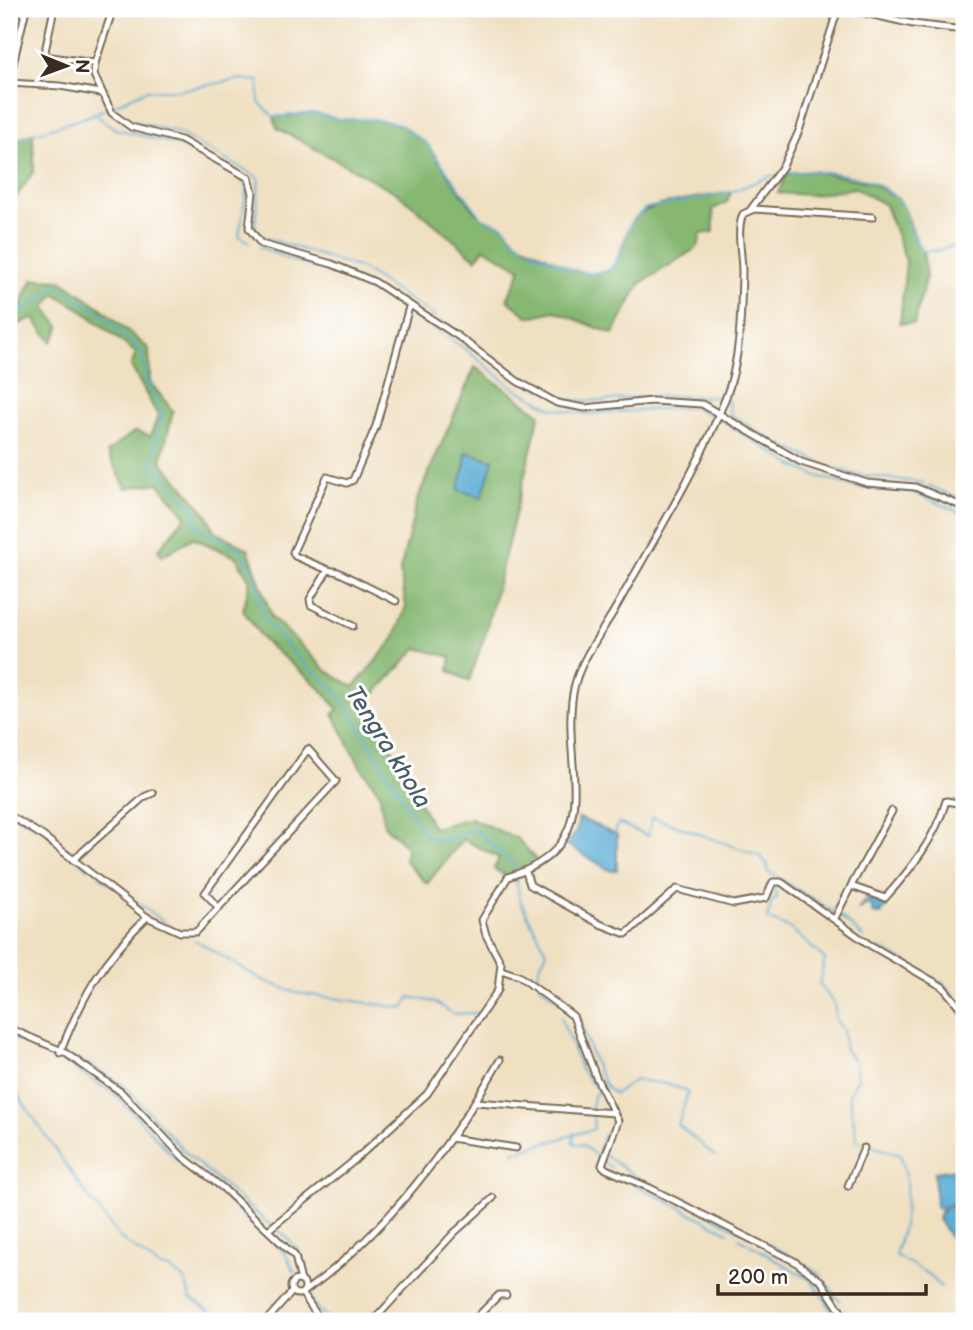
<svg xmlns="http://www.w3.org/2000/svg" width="973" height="1330" viewBox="0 0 973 1330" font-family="'Balsamiq Sans',sans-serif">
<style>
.forest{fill:#86b872;stroke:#607148;stroke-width:2}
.water{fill:#59acd4;stroke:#4a6b79;stroke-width:2}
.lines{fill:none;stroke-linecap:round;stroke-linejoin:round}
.stream{stroke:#59acd4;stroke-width:2}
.minor-casing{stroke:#7a6a57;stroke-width:9}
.minor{stroke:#fff;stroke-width:5}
.labels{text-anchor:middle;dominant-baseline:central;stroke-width:6;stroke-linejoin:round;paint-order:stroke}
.water-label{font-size:24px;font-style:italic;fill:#475e67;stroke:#fff}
</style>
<rect width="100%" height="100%" fill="#fff"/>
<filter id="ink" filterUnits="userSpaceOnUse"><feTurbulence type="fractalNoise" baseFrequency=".0143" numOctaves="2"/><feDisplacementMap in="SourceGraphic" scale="14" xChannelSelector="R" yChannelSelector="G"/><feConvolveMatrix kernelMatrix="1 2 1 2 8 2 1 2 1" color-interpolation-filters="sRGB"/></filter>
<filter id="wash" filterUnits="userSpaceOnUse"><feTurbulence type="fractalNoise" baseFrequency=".00686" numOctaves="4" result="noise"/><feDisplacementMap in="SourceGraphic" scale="28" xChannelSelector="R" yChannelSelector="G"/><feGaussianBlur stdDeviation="1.57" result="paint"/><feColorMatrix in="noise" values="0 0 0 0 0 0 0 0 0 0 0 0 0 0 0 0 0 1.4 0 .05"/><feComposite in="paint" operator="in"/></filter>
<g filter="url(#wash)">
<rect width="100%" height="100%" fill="#f0e0c2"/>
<g class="forest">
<path d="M314 113 339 119H372L399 124 427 144 473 209 482 218 503 226 516 241 573 270 591 274 609 270C625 253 622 237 633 221 646 200 706 198 731 192L727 202 713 209 714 232 701 234 698 247 640 284 613 334 555 311 529 317 507 300 521 269 484 248 476 259 399 194 277 128 274 117Z"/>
<path d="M33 133 34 171 9 207V143Z"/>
<path d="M813 171 869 182 898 199 905 210 918 245 923 251 926 277 914 324 900 323 906 261 885 205 855 188 811 195 778 193 787 173Z"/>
<path d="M33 279 61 280 100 307 149 349 150 382 173 411 161 461 207 514 214 531 248 549 272 617 327 671 354 687 394 639 406 606 400 571 418 497 475 367 540 414 485 635 469 681 449 671 451 657 417 648 368 701 433 828 471 818 518 839 540 864 508 877 494 869 499 858 463 839 427 884 405 861 406 846 384 825 380 794 360 766 333 714 338 709 318 686 264 641 243 610 250 581 236 557 193 538 162 556 158 550 186 516 158 483 126 488 107 452 135 431 150 436 158 416 131 366 136 353 79 308 55 294 45 307 60 327 52 342 33 318 9 328V300L20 305Z"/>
</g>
<g class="water">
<path d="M466 452 493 460 482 497 458 490 465 466Z"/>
<path d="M579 818 617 835V870L611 871 566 844 576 832Z"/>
<path d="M882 899 886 906 881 914 872 913V906L867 904 858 910 865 900Z"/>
<path d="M956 1169 964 1187V1200L939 1209 936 1206 934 1172Z"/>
<path d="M964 1202V1259L938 1219 940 1212Z"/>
</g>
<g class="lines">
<g class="stream">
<path d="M112 106 147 90H181L241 79 259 81V102L274 117 314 113 339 119H372L399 124 427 144 482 218 503 226 516 241 532 251 573 270 591 274 609 270 616 262 632 221 646 208 731 192 773 175"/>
<path d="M96 115 115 129 180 145 232 173"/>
<path d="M124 119 177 132 259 178 255 231 263 237 360 268 436 317"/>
<path d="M9 143C41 128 75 124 107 108"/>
<path d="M779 175C816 168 881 171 903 207 911 220 911 241 923 251H935L964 243"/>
<path d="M241 180 247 188 239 236 249 242"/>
<path d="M260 247 290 260 360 281 405 310"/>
<path d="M411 314 464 348 514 388 552 408 586 414 695 407 725 422 792 465 817 476 859 488 912 492 964 514"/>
<path d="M9 315 20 313 58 285 98 312 142 352 146 380 162 414 152 463 196 511V526L241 550 257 579 263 618 297 657 340 694 425 835 440 841 476 829 515 867"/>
<path d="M441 320 530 384 570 400 600 401 657 396 722 397"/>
<path d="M728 400 730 414 777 443 832 468 853 474 924 483"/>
<path d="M929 486 964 500"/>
<path d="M9 811 38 827"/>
<path d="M615 834 618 823 648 836 652 817 760 856 768 865 767 871 834 912"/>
<path d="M64 847 89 869"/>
<path d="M99 876 166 923"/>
<path d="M516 878 520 901 547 952 539 967 538 982C549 999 572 1004 580 1023 589 1042 598 1086 615 1094L635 1080 669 1084 688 1092 678 1125 715 1156"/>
<path d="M776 884 774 888 777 898 772 900 767 919 791 929 825 959 819 984 834 1003 836 1020 843 1031 845 1050 854 1060 858 1078 849 1094 857 1141 900 1155C912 1182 905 1228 895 1255L928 1274 941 1287"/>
<path d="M840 916 864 938"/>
<path d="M195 940 260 979 296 993 404 1008 410 997 435 1002 453 1014 477 1013"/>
<path d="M880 948 925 973"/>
<path d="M940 981 963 1004"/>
<path d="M561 1017 581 1070 598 1090 592 1100V1110"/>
<path d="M75 1024 80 1012"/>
<path d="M9 1036 57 1058 115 1094 183 1166"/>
<path d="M76 1058 124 1085 189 1156 270 1225"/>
<path d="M9 1082 81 1187 121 1239 160 1267 170 1269 185 1280 190 1298 225 1321"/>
<path d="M574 1133 573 1143 583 1145 611 1168"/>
<path d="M604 1134 599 1149 603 1154 645 1183"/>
<path d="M514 1152 594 1129 593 1117"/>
<path d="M188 1170 217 1192"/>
<path d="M632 1183 728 1232"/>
<path d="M222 1196 285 1253 295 1273"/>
<path d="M700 1210 789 1255"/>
<path d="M277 1229C298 1245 304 1258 307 1284"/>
<path d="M739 1238 812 1281 839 1321"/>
<path d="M799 1261 822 1275"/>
<path d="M824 1280 840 1301"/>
<path d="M309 1292 314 1305 331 1321"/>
<path d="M845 1310 851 1321"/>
</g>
</g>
</g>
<g filter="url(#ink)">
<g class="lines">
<g class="minor-casing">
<g id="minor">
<path d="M54 9 44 56 95 63"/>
<path d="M113 9 95 63 94 75 112 113 131 127 181 140 249 178 253 193 249 228 261 244 332 264 375 282 459 337 517 381 557 403 585 408 652 401 702 404 801 462 867 483 915 487 964 507"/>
<path d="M848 9 913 24 964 30"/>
<path d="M9 81 26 9"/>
<path d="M9 83 60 86 101 93"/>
<path d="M751 209 783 166 799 131 838 9"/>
<path d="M328 570 338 572 396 601"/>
<path d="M353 626 311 605 310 599 328 570 295 556 293 552 327 477 347 483 353 480 376 426 409 307"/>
<path d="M9 815 43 836 147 917 180 932H196L336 781 308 749 205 893 219 908"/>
<path d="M73 860 144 797 153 793"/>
<path d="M526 872 530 885 600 924 626 934 677 889 734 904 766 898 773 882H781L870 945 943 987 964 1012"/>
<path d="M851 886 892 811"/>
<path d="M835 918 851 886 885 898C911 869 935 839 946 801L964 804"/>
<path d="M501 970 519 976 573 1016 596 1077 618 1121 602 1165 606 1169 650 1188 794 1261 821 1281 847 1321"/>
<path d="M9 1028 64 1052 121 1092 183 1157 223 1188 295 1256 301 1281"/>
<path d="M60 1053C82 996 104 959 147 917"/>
<path d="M476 1102 614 1113"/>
<path d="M450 1138 516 1148"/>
<path d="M848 1186 864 1148"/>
<path d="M268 1230 355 1160 427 1094 498 990 501 963 486 935 482 920 508 877C614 844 556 760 575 684 582 657 604 629 618 604 655 537 698 469 726 397 741 359 741 312 742 272 742 253 736 231 743 214L754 209 873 217"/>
<circle cx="298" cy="1287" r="7"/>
<path d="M304 1292C385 1234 451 1146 500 1060"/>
<path d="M302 1293 321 1321"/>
<path d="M266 1321 292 1292"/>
<path d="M373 1321 454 1233 493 1198"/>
<path d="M473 1321 499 1295H506"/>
</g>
</g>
<use href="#minor" class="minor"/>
</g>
</g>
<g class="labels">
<g class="water-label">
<text transform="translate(388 747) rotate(58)">Tengra khola</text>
</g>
</g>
<rect width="973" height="1330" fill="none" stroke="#fff" stroke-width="35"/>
<g transform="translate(66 66) rotate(91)" stroke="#ffffff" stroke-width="5" paint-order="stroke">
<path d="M0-5L12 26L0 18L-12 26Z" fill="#3b2a1e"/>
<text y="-10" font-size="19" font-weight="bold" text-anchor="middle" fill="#3b2a1e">N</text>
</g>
<path d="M718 1284v10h208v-10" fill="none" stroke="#3b2a1e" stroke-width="3.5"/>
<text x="728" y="1284" font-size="21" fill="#3b2a1e" stroke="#ffffff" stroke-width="5" paint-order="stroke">200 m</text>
</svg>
